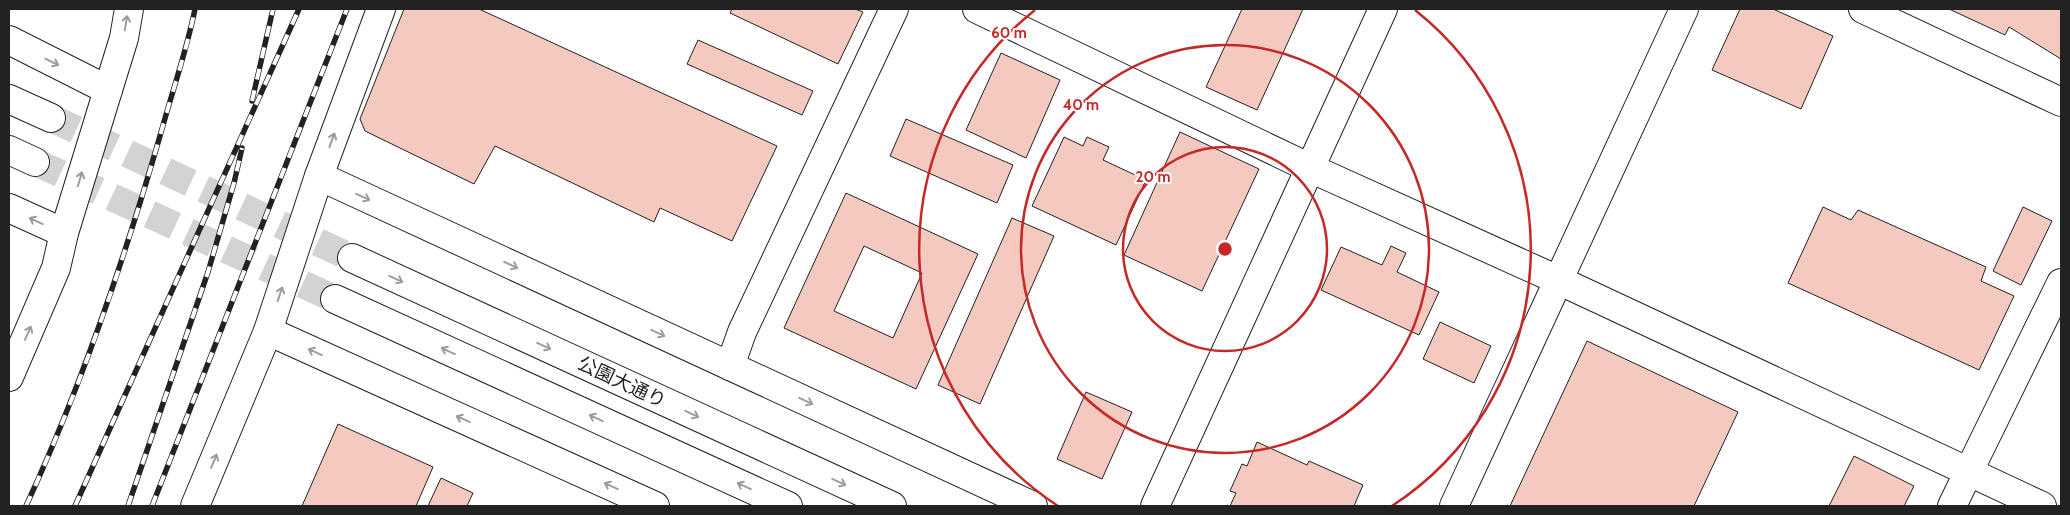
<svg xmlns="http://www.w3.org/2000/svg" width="2070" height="515" viewBox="0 0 2070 515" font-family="Cabin,'Noto Sans JP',sans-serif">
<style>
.building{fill:#f3c9c0;stroke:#222;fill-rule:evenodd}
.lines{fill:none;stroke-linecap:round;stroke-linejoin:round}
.tertiary-tunnel{stroke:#d3d3d3;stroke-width:28;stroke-dasharray:28 14;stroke-linecap:butt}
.minor-casing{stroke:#222;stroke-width:30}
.tertiary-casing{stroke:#222;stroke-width:30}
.minor{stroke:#fff;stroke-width:28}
.tertiary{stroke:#fff;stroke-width:28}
.rail-casing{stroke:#222;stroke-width:5.5}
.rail{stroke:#fff;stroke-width:4;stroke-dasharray:11;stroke-linecap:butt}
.oneway{stroke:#9c9c9c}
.ring{fill:none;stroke:#c62828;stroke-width:2.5}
.labels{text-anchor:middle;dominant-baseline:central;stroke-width:4;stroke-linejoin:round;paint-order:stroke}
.street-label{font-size:19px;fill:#222;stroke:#fff}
.centre{fill:#c62828;stroke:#fff;stroke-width:2.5}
.ring-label{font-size:15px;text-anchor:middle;font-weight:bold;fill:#c62828;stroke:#fff;stroke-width:4;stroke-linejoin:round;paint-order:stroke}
</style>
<rect width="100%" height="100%" fill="#fff"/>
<g class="building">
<path d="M404 9H479L777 146 732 241 660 208 654 222 495 146 474 184 365 131 360 119Z"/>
<path d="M732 9H855L863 12 838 64 730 13Z"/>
<path d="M1242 9H1303L1257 110 1206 87Z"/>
<path d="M1740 9H1773L1833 36 1801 109 1712 70Z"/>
<path d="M1949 9H2061V59L2009 27 2005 35Z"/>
<path d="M698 40 813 91 802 115 687 64Z"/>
<path d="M1001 53 1060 80 1026 158 966 130Z"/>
<path d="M906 119 1013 165 997 203 890 156Z"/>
<path d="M1180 132 1259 169 1202 291 1124 255Z"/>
<path d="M1064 137 1083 146 1087 137 1109 147 1103 160 1146 180 1116 245 1032 206Z"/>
<path d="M846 193 978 254 916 389 784 328ZM864 246 922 273 893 338 834 311Z"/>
<path d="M1823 207 1851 220 1858 210 1986 267 1981 281 2014 296 1979 370 1788 283Z"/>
<path d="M2023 207 2052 221 2021 285 1993 271Z"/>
<path d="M1012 218 1054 236 980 404 938 385Z"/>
<path d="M1391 246 1406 253 1397 272 1439 292 1419 335 1321 290 1341 247 1382 265Z"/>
<path d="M1440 322 1491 346 1474 383 1423 359Z"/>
<path d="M1587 341 1738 412 1694 506H1510Z"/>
<path d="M1086 392 1132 412 1102 479 1057 459Z"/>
<path d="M338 424 433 467 416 506H302Z"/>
<path d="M1257 442 1307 465 1309 461 1363 485 1354 506H1230L1236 493 1230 491 1242 464 1247 466Z"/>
<path d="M1854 456 1914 486 1904 506H1829Z"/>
<path d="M441 478 473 493 467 506H428Z"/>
</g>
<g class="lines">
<g class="tertiary-tunnel">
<path d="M51 118 352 258"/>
<path d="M35 162 335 299"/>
</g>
<g class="minor-casing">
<g id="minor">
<path d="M977 9 1310 168 1558 280 2042 506"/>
<path d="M9 40 108 90"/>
<path d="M319 176 1033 506"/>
<path d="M9 208 64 233"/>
<path d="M268 331 655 506"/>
<path d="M9 377 56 268 64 233 124 38 129 9"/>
<path d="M1968 473 2061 283"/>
<path d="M195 506 268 331 319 176 381 9"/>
<path d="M1454 506 1684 9"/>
</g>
</g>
<g class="tertiary-casing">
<g id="tertiary">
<path d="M1863 9 2061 102"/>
<path d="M9 99 51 118"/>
<path d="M9 150 35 162"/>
<path d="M352 258 892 506"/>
<path d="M335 299 788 506"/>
<path d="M730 366 742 332 894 9"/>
<path d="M1155 506 1383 9"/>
<path d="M1952 506 1968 473"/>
</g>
</g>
<use href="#minor" class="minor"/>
<use href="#tertiary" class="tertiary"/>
<g class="rail-casing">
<g id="rail">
<path d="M252 101 273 9"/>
<path d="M26 506C82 385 125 258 162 129 173 89 187 49 195 9"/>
<path d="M75 506 299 9"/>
<path d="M128 506 208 272 234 183 242 148"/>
<path d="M152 506 347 9"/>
</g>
</g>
<use href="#rail" class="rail"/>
</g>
<defs><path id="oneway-shaft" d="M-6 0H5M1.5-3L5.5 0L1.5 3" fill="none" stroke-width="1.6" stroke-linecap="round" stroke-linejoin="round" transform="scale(1.25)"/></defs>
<g class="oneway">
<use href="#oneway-shaft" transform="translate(126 23) rotate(-80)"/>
<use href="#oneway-shaft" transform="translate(52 62) rotate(26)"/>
<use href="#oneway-shaft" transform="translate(332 140) rotate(-70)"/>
<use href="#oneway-shaft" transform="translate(80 179) rotate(-73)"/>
<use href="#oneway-shaft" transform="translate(363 197) rotate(25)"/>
<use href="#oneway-shaft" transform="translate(36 221) rotate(-155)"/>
<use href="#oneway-shaft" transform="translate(511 265) rotate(25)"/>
<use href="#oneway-shaft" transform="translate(396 279) rotate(25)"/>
<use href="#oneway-shaft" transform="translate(280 294) rotate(-72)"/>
<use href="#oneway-shaft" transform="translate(28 333) rotate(-66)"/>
<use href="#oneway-shaft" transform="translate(658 333) rotate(25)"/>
<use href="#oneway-shaft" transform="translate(544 346) rotate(25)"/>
<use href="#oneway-shaft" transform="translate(448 351) rotate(-155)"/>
<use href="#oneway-shaft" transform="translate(315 352) rotate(-156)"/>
<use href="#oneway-shaft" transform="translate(806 401) rotate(25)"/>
<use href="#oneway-shaft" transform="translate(692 414) rotate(25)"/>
<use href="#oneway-shaft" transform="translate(596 418) rotate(-155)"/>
<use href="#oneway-shaft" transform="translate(463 419) rotate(-156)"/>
<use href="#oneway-shaft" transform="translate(214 461) rotate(-67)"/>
<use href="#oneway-shaft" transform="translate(839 482) rotate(25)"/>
<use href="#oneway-shaft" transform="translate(611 486) rotate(-155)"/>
<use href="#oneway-shaft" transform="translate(744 486) rotate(-155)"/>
</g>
<g class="ring">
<circle cx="1225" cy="249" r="102"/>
<circle cx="1225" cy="249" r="204"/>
<path d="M1058 506A306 306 0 0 1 1035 10M1415 10A306 306 0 0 1 1392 506"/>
</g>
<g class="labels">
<g class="street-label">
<text transform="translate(622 382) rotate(25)">公園大通り</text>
</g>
</g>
<circle cx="1225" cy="249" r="8" class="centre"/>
<g class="ring-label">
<text x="1009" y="38">60 m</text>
<text x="1081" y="110">40 m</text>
<text x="1153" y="182">20 m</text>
</g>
<rect width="2070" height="515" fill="none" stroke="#222222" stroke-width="20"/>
</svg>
